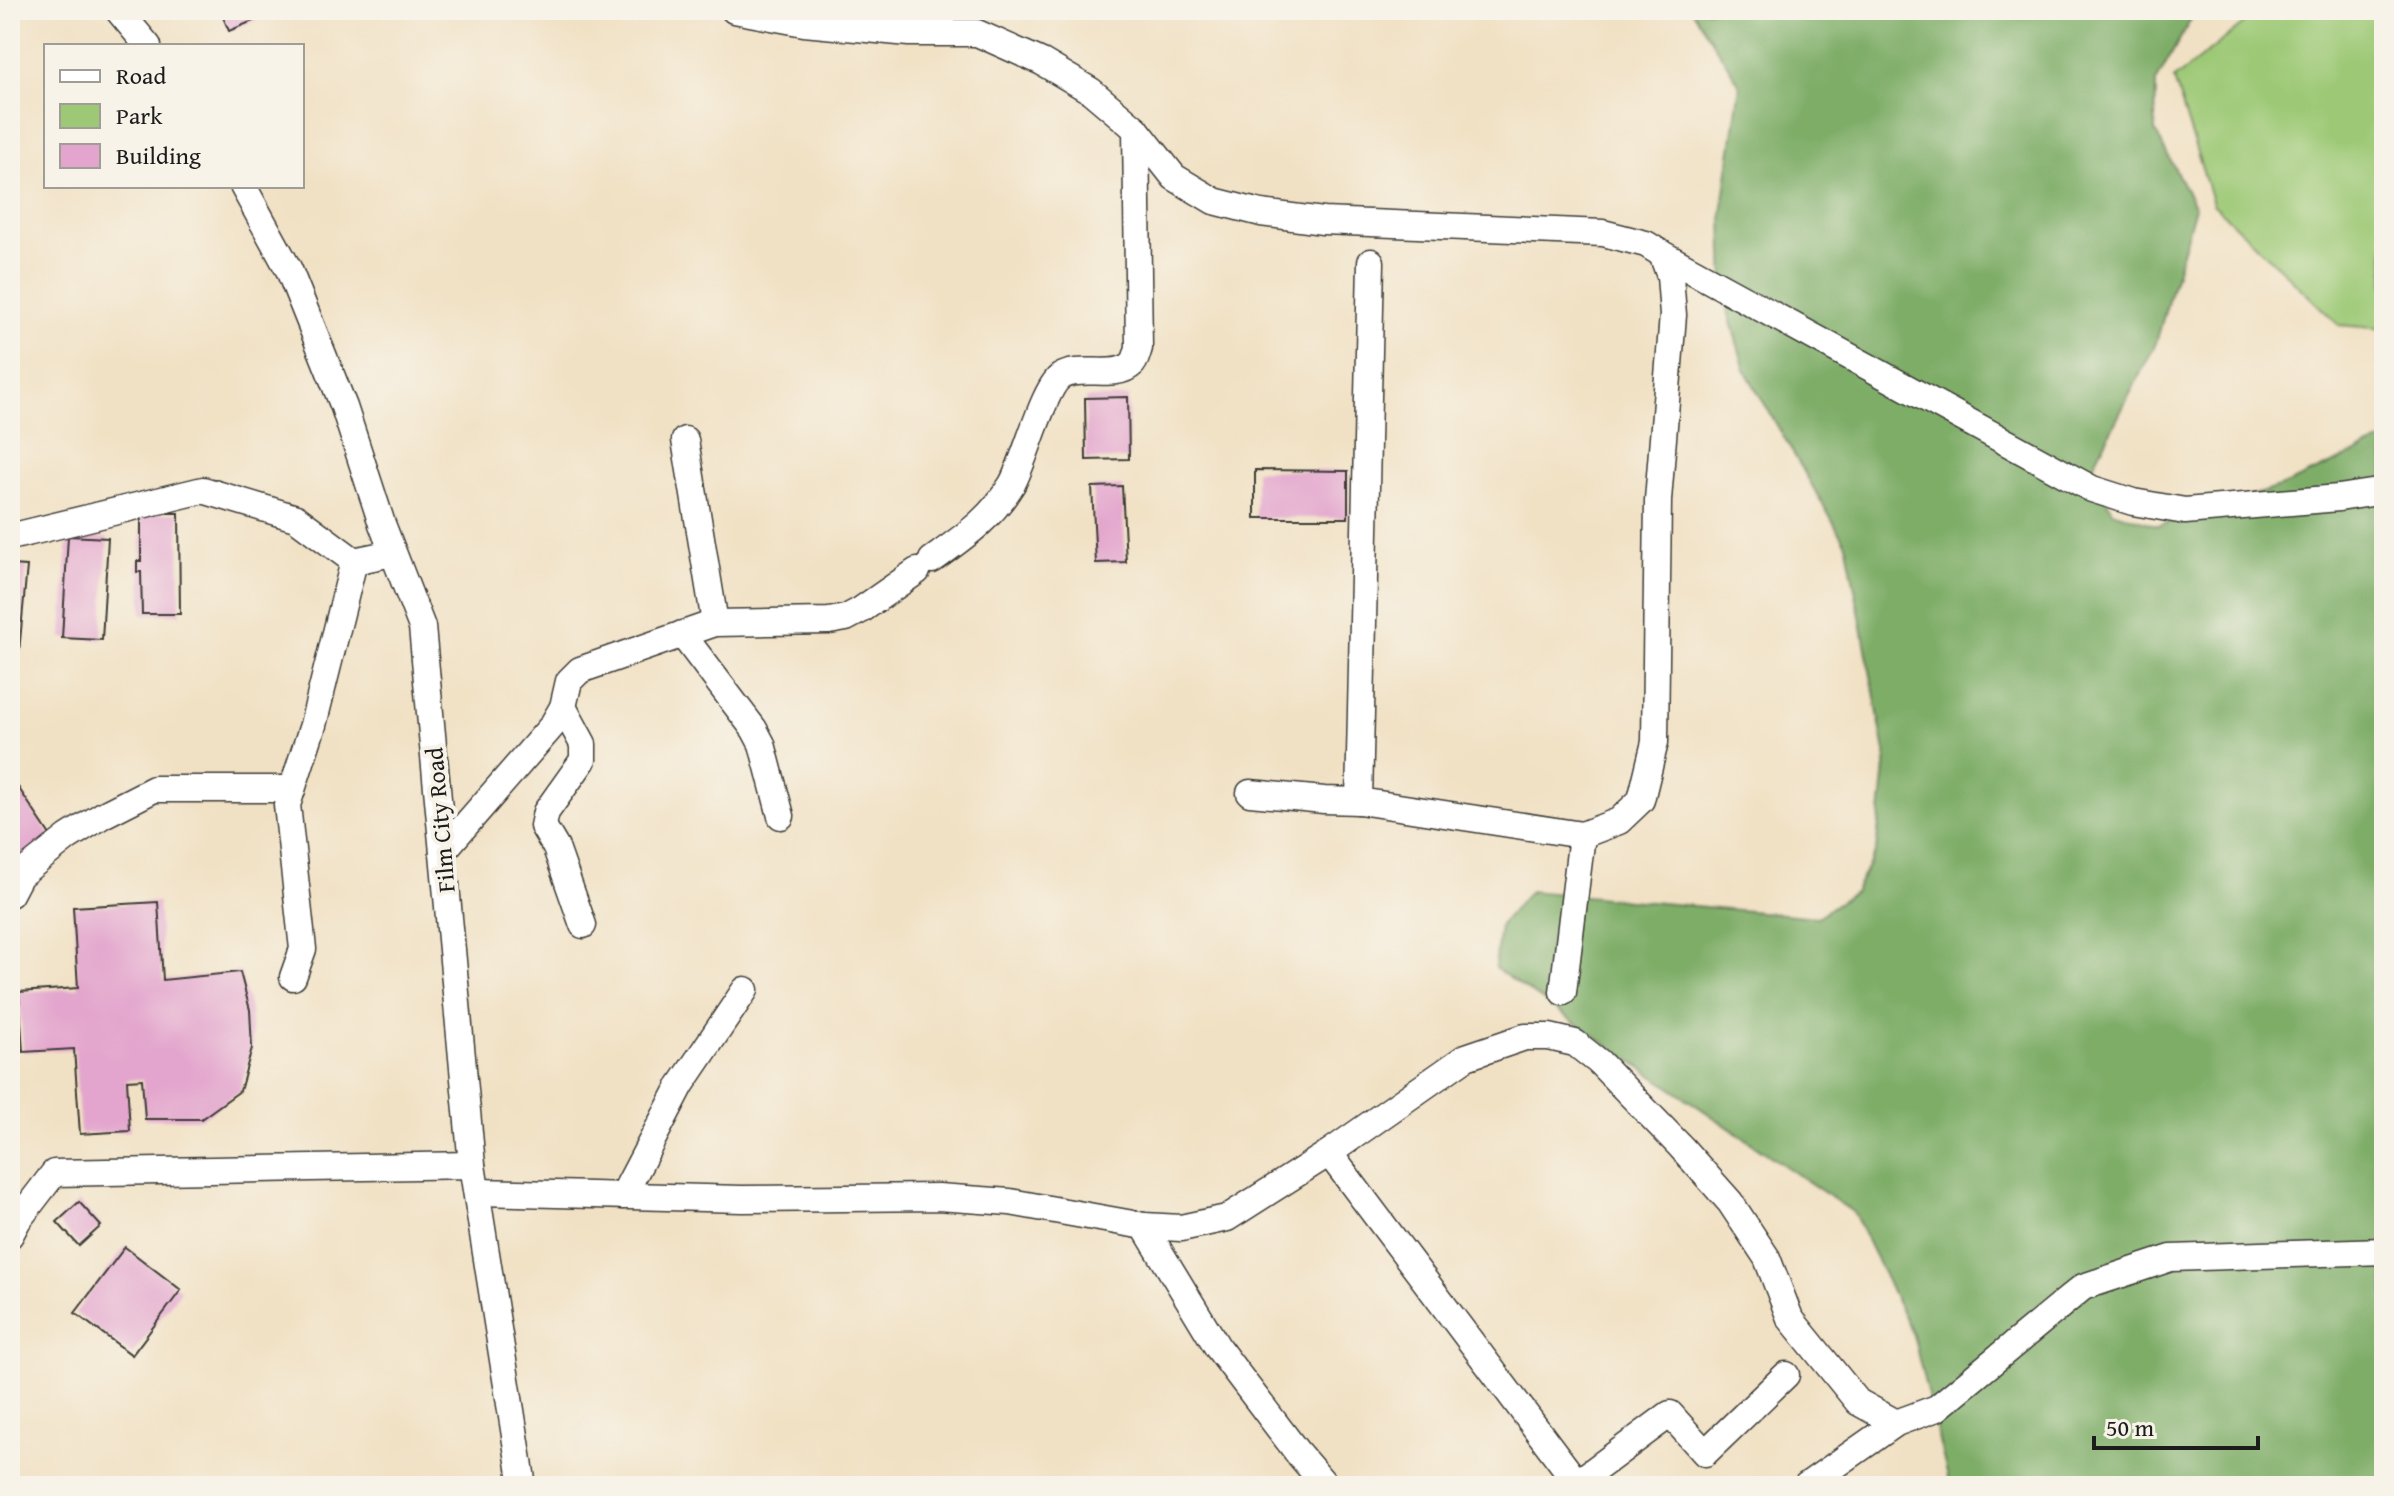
<svg xmlns="http://www.w3.org/2000/svg" width="2394" height="1496" viewBox="0 0 2394 1496" font-family="'Gentium Book Plus',serif">
<style>
.green{fill:#9dc976;stroke:#5c7249;stroke-width:2}
.forest{fill:#7ead67;stroke:#4d6442;stroke-width:2}
.building{fill:#e3a5cd}
.lines{fill:none;stroke-linecap:round;stroke-linejoin:round}
.minor-casing{stroke:#3c3a35;stroke-width:29}
.minor{stroke:#fff;stroke-width:26}
.labels{text-anchor:middle;dominant-baseline:central;stroke-width:8;stroke-linejoin:round;paint-order:stroke}
.street-label{font-size:24px;fill:#1c1c1c;stroke:#f7f3e8}
</style>
<rect width="100%" height="100%" fill="#f7f3e8"/>
<filter id="ink" filterUnits="userSpaceOnUse"><feTurbulence type="fractalNoise" baseFrequency=".0125" numOctaves="2"/><feDisplacementMap in="SourceGraphic" scale="16" xChannelSelector="R" yChannelSelector="G"/><feConvolveMatrix kernelMatrix="1 2 1 2 8 2 1 2 1" color-interpolation-filters="sRGB"/></filter>
<filter id="wash" filterUnits="userSpaceOnUse"><feTurbulence type="fractalNoise" baseFrequency=".006" numOctaves="4" result="noise"/><feDisplacementMap in="SourceGraphic" scale="32" xChannelSelector="R" yChannelSelector="G"/><feGaussianBlur stdDeviation="1.8" result="paint"/><feColorMatrix in="noise" values="0 0 0 0 0 0 0 0 0 0 0 0 0 0 0 0 0 1.4 0 .05"/><feComposite in="paint" operator="in"/></filter>
<g filter="url(#wash)">
<rect width="100%" height="100%" fill="#f1e1c4"/>
<path class="green" d="M2261 10H2384V329L2339 325 2213 204 2174 79Z"/>
<path class="forest" d="M1692 10H2196L2156 82 2155 131 2195 207 2156 343 2092 468 2112 511 2158 526 2288 484 2384 440V1486H1950L1913 1335 1854 1213 1495 968 1500 925 1530 891 1817 917 1855 891 1876 851 1886 757 1847 546 1745 370 1724 297 1722 213 1740 85Z"/>
<g id="blocks">
<g class="building">
<path d="M220 10H279L229 31Z"/>
<path d="M1128 397 1129 459 1086 460 1085 398Z"/>
<path d="M1255 470 1348 471V518H1255Z"/>
<path d="M1122 486 1126 562 1096 563 1092 487Z"/>
<path d="M141 513H179L180 614H142L141 572H137V561H141Z"/>
<path d="M68 536 108 538 102 640 62 638Z"/>
<path d="M10 565 27 566 18 663 10 662Z"/>
<path d="M10 775 52 838 19 861 10 849Z"/>
<path d="M158 902 163 980 240 972 250 1010 252 1048 240 1091 201 1119H145L142 1079 127 1080 130 1131 80 1134 74 1049 23 1052 19 992 78 988 73 907Z"/>
<path d="M79 1202 101 1226 79 1246 57 1222Z"/>
<path d="M125 1247 181 1290 132 1355 75 1313Z"/>
</g>
</g>
</g>
<g filter="url(#ink)">
<use href="#blocks" fill-opacity="0" stroke="#3c3a35" stroke-width="2"/>
<g class="lines">
<g class="minor-casing">
<g id="minor">
<path d="M118 10 148 46"/>
<path d="M734 10 804 23 909 33H977L1042 62 1091 91 1136 129 1174 177 1214 201 1261 213 1323 221 1603 233 1646 244 1662 254 1670 276 1673 315 1658 500 1655 742 1641 800 1619 821 1582 835 1563 992"/>
<path d="M243 186 289 270 344 407 382 524 422 627 472 1165 523 1486"/>
<path d="M1662 254 2092 489 2133 502 2185 511 2339 498 2384 491"/>
<path d="M685 440 715 623"/>
<path d="M10 537 203 490 296 518 354 561 392 553"/>
<path d="M932 560C965 536 991 519 1012 484 1025 461 1043 390 1060 377 1079 364 1116 380 1132 364 1136 361 1137 353 1139 348L1136 129"/>
<path d="M682 634 754 729 762 744 781 816"/>
<path d="M563 707 583 744V760L546 812 543 826 556 848 583 925"/>
<path d="M1250 793 1324 800 1359 801 1582 835"/>
<path d="M1359 801 1371 262"/>
<path d="M443 851 552 726 563 707 569 681 580 670 715 623 829 621 846 618 861 610 917 571"/>
<path d="M10 894 20 875 68 837 103 815 154 789H292"/>
<path d="M293 977 303 949 287 805 313 725 354 561"/>
<path d="M1329 1153 1577 1483 1670 1414 1705 1453 1786 1375"/>
<path d="M477 1192 742 1199 938 1197 1010 1202 1144 1226 1181 1228 1227 1218 1329 1153 1466 1057 1525 1037H1549L1575 1043 1599 1062 1681 1147 1730 1202 1767 1258 1790 1318 1858 1402 1896 1423"/>
<path d="M623 1196 681 1085 745 990"/>
<path d="M1144 1226 1218 1348 1297 1452 1326 1486"/>
<path d="M10 1235 18 1220 54 1173 472 1165"/>
<path d="M1806 1486 1896 1423 1937 1408 2083 1287 2171 1258 2384 1251"/>
</g>
</g>
<use href="#minor" class="minor"/>
</g>
</g>
<g class="labels">
<g class="street-label">
<text transform="translate(440 820) rotate(-95)">Film City Road</text>
</g>
</g>
<rect width="2394" height="1496" fill="none" stroke="#f7f3e8" stroke-width="40"/>
<rect x="44" y="44" width="260" height="144" fill="#f7f3e8" stroke="#9f9d96" stroke-width="2"/>
<rect x="60" y="70" width="40" height="12" fill="#ffffff" stroke="#9f9d96" stroke-width="2"/>
<text x="116" y="84" font-size="24" fill="#1c1c1c">Road</text>
<rect x="60" y="104" width="40" height="24" fill="#9dc976" stroke="#9f9d96" stroke-width="2"/>
<text x="116" y="124" font-size="24" fill="#1c1c1c">Park</text>
<rect x="60" y="144" width="40" height="24" fill="#e3a5cd" stroke="#9f9d96" stroke-width="2"/>
<text x="116" y="164" font-size="24" fill="#1c1c1c">Building</text>
<path d="M2094 1436v12h164v-12" fill="none" stroke="#1c1c1c" stroke-width="4"/>
<text x="2106" y="1436" font-size="24" fill="#1c1c1c" stroke="#f7f3e8" stroke-width="6" paint-order="stroke">50 m</text>
</svg>
